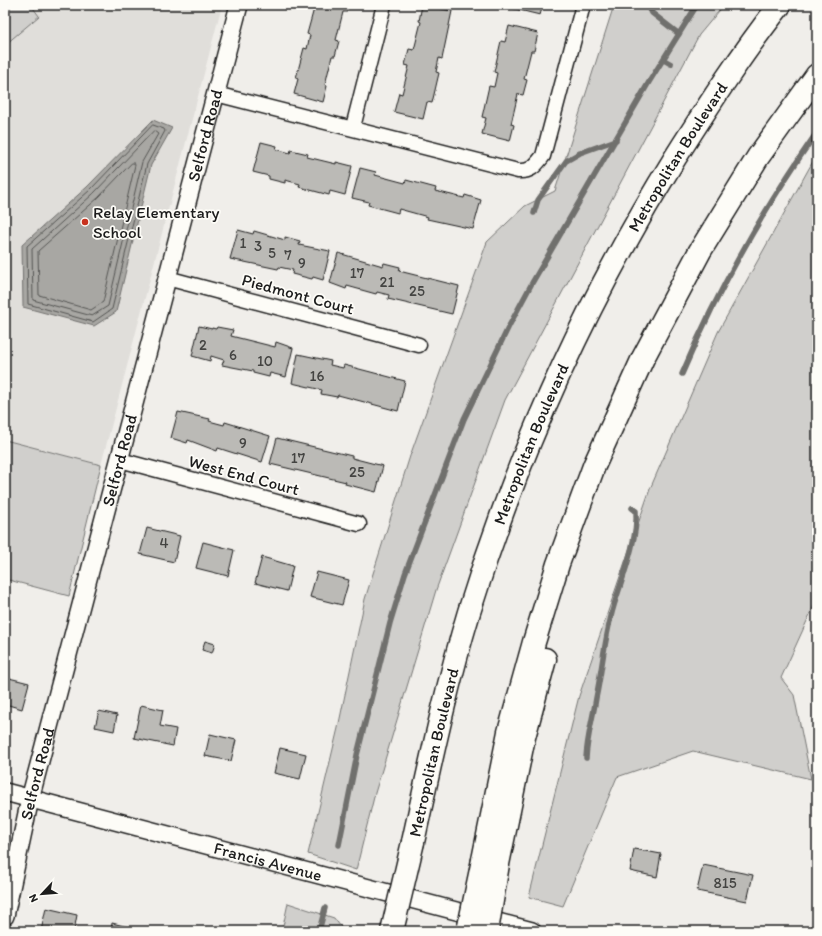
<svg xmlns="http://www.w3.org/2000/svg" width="822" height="936" viewBox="0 0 822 936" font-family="Itim,sans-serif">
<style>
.built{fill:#e0deda}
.green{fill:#d0cfcc;stroke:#767674}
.water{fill:#a8a7a3;stroke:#706f6d}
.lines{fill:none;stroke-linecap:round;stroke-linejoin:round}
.shore{stroke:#545452;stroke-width:1}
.stream{stroke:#706f6d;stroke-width:5.5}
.building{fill:#bbbab6;stroke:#1c1c1c}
.minor-casing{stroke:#1c1c1c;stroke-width:17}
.tertiary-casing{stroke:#1c1c1c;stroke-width:20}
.motorway-casing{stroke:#1c1c1c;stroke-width:25}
.minor{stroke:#fdfcf7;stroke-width:14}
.tertiary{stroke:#fdfcf7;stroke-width:17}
.motorway{stroke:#fdfcf7;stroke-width:22}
.motorway-bridge-casing{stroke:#1c1c1c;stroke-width:25;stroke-linecap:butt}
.motorway-bridge{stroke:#fdfcf7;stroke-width:22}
.poi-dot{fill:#c8321e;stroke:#fdfcf7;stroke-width:1.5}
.labels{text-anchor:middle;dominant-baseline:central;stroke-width:3.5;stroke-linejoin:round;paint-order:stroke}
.number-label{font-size:15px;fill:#444442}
.street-label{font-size:17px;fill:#1c1c1c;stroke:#fdfcf7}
.poi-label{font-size:17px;fill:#1c1c1c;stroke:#fdfcf7;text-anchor:start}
</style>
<rect width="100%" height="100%" fill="#f0eeea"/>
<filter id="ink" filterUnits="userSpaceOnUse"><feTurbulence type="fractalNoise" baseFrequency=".025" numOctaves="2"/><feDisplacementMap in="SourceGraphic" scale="8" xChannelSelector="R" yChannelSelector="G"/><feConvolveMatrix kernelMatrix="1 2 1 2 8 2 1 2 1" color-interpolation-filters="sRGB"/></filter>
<g filter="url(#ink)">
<path class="built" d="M5 5H222L101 465 5 440Z"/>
<g class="green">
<path d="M5 5H31L39 16 6 44Z"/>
<path d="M614 5H724L699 35 505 400 436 590 375 793 356 870 308 854 338 728 365 599 410 456 487 242 525 206 555 191Z"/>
<path d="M817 154V599L781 678 794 695 811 779 693 751 617 777 563 906 529 897 579 696 650 489 718 332Z"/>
<path d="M5 440 101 465 69 596 5 579Z"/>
<path d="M288 903 334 918 344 931H282Z"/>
</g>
<path class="water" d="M153 120 172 128 151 165 116 312 94 326 23 307 22 245 87 187Z"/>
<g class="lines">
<g class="shore">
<path d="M153 125 164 129 165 131 147 164 112 309 93 322 28 304 27 246 90 190Z"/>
<path d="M154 131 158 134 142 162 108 306 92 316 33 300 32 249 93 194Z"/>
<path d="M132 163H134L135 165 103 302 91 310 39 295 38 251 98 198Z"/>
</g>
<g class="stream">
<path d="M648 5 652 13 679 34"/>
<path d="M664 60 671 64"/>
<path d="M534 213 538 200 566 161 580 153 616 140"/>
<path d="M682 374C718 289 765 207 817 132"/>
<path d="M586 758C587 737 593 718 596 698 603 665 605 631 616 599 624 574 638 537 636 511L632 508"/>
<path d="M339 845 357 755 390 623 405 574 464 419 509 326 532 283 649 82 697 5"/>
<path d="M319 931 325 908"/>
</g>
</g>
<g class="building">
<path d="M315 5H349L347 12H343L336 40 339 41 335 56H332L325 85 327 86 323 102 294 94 298 79 296 78 304 48 307 49 310 35 307 34Z"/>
<path d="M422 5 452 11 442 59 439 58 436 72 439 73 432 103 427 102 423 119 394 112 399 93 402 94 409 66 405 65 409 49 414 50 421 22 419 21Z"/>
<path d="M512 5H543L540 15 511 8Z"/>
<path d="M509 26 538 33 534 51H531L524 79 527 80 523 95 518 94 511 124 514 125 510 141 482 134 486 118 482 117 489 86 494 87 497 73 494 72 501 41 505 42Z"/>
<path d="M261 142 277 146 276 149 290 153 291 150 308 154 307 157 336 164V162L352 166 345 195 330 191 329 195 299 187 300 184 285 180V183L269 179V176L253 172Z"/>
<path d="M360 168 376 172 375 175 405 183 406 180 436 188 435 191 464 198 465 195 481 200 473 229 427 219 428 217 399 209 398 213 368 205 369 202 352 198Z"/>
<path d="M238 230 253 234 254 231 285 240V237L300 241 299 245 330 251 323 280 313 277 312 279 292 274 293 270 279 267 278 269 230 259Z"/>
<path d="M338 253 383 266 384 263 400 267 399 271 459 286 452 314 388 299 389 295 377 292 376 294 347 286 346 289 330 283Z"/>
<path d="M199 326 212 329V328L216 329 217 327 233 330 231 336 275 347 276 342 293 348 286 377 270 373 269 377 253 373V371L222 365 224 360 211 356 210 361 192 356Z"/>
<path d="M298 354 331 361 330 365 343 368 344 365 405 381 398 411 338 395 337 397 321 394 322 390 292 383Z"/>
<path d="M178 412 210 419 209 421 224 425 225 422 270 436 262 462 218 448 217 451 188 440 187 443 171 438Z"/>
<path d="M277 438 352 456V458L383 466 376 492 345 484 346 482 270 464Z"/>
<path d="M147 528 180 536 174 562 140 554Z"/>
<path d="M203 542 234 550 228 576 196 568Z"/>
<path d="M262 557 293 566 287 591 255 583Z"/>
<path d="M317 572 349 580 342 605 310 597Z"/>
<path d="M205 641 215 644 212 653 202 650Z"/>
<path d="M5 677 29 683 22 709 5 704Z"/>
<path d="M141 705 163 710 160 726 176 729 173 746 134 738Z"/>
<path d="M99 711 117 715 114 731 95 727Z"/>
<path d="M210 734 236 740 231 761 205 756Z"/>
<path d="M280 748 306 754 300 779 274 773Z"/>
<path d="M634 849 661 854 657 877 630 871Z"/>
<path d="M703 865 753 875 747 901 697 891Z"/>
<path d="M46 908 77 915 74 931H41Z"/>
<path d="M112 923 140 930 139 931H111Z"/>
</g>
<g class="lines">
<g class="minor-casing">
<g id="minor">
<path d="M216 94 518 171C531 172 535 166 543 156L583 5"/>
<path d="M353 127 384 5"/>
<path d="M167 278 419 345"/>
<path d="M120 460 359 524"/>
</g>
</g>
<g class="tertiary-casing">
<g id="tertiary">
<path id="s1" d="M5 792 532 931"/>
<path id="s2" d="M5 916 30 799 239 5"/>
</g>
</g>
<g class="motorway-casing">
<g id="motorway">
<path id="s3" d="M413 842C430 765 446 688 469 612 518 452 587 300 675 158 708 106 742 53 780 5"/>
<path d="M483 860 509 732 534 642 558 564 594 466 643 358 700 251 758 157 817 75"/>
<path d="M498 864 524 737 545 659"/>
</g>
</g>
<use href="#minor" class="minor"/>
<use href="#tertiary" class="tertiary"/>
<use href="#motorway" class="motorway"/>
<g class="motorway-bridge-casing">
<g id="motorway-bridge">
<path d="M392 931 413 842"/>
<path d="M468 931 483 860"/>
<path d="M487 931 498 864"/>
</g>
</g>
<use href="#motorway-bridge" class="motorway-bridge"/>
</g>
</g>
<circle class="poi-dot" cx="85" cy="222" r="4"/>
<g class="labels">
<g class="number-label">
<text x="243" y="243">1</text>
<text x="258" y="246">3</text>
<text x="272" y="253">5</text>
<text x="288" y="255">7</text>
<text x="302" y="263">9</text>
<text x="357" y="273">17</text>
<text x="387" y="282">21</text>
<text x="417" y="291">25</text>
<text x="203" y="345">2</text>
<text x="233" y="355">6</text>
<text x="265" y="361">10</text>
<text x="317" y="376">16</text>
<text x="243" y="443">9</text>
<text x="298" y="458">17</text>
<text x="357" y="472">25</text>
<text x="164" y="543">4</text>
<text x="725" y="883">815</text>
</g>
<g class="street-label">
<text stroke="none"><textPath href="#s2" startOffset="806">Selford Road</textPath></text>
<text stroke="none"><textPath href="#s3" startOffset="739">Metropolitan Boulevard</textPath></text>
<text transform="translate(298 294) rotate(15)">Piedmont Court</text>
<text stroke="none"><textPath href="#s3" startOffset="416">Metropolitan Boulevard</textPath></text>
<text stroke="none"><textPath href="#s2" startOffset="470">Selford Road</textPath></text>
<text transform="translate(244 475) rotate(15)">West End Court</text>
<text stroke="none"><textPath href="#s3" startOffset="92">Metropolitan Boulevard</textPath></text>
<text stroke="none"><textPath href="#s2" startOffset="146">Selford Road</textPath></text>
<text stroke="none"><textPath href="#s1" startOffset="272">Francis Avenue</textPath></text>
</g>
<g class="poi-label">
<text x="93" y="212">Relay Elementary<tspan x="93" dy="20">School</tspan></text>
</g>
</g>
<rect width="822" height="936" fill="none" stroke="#fdfcf7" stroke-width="20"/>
<rect x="10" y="10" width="802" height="916" fill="none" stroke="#1c1c1c" stroke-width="1.5" filter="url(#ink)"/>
<g transform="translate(42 894) rotate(244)" stroke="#fdfcf7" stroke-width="3" paint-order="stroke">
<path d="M0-3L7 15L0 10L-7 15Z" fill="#1c1c1c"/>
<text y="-6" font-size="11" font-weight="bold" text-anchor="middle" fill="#1c1c1c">N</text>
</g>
</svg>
